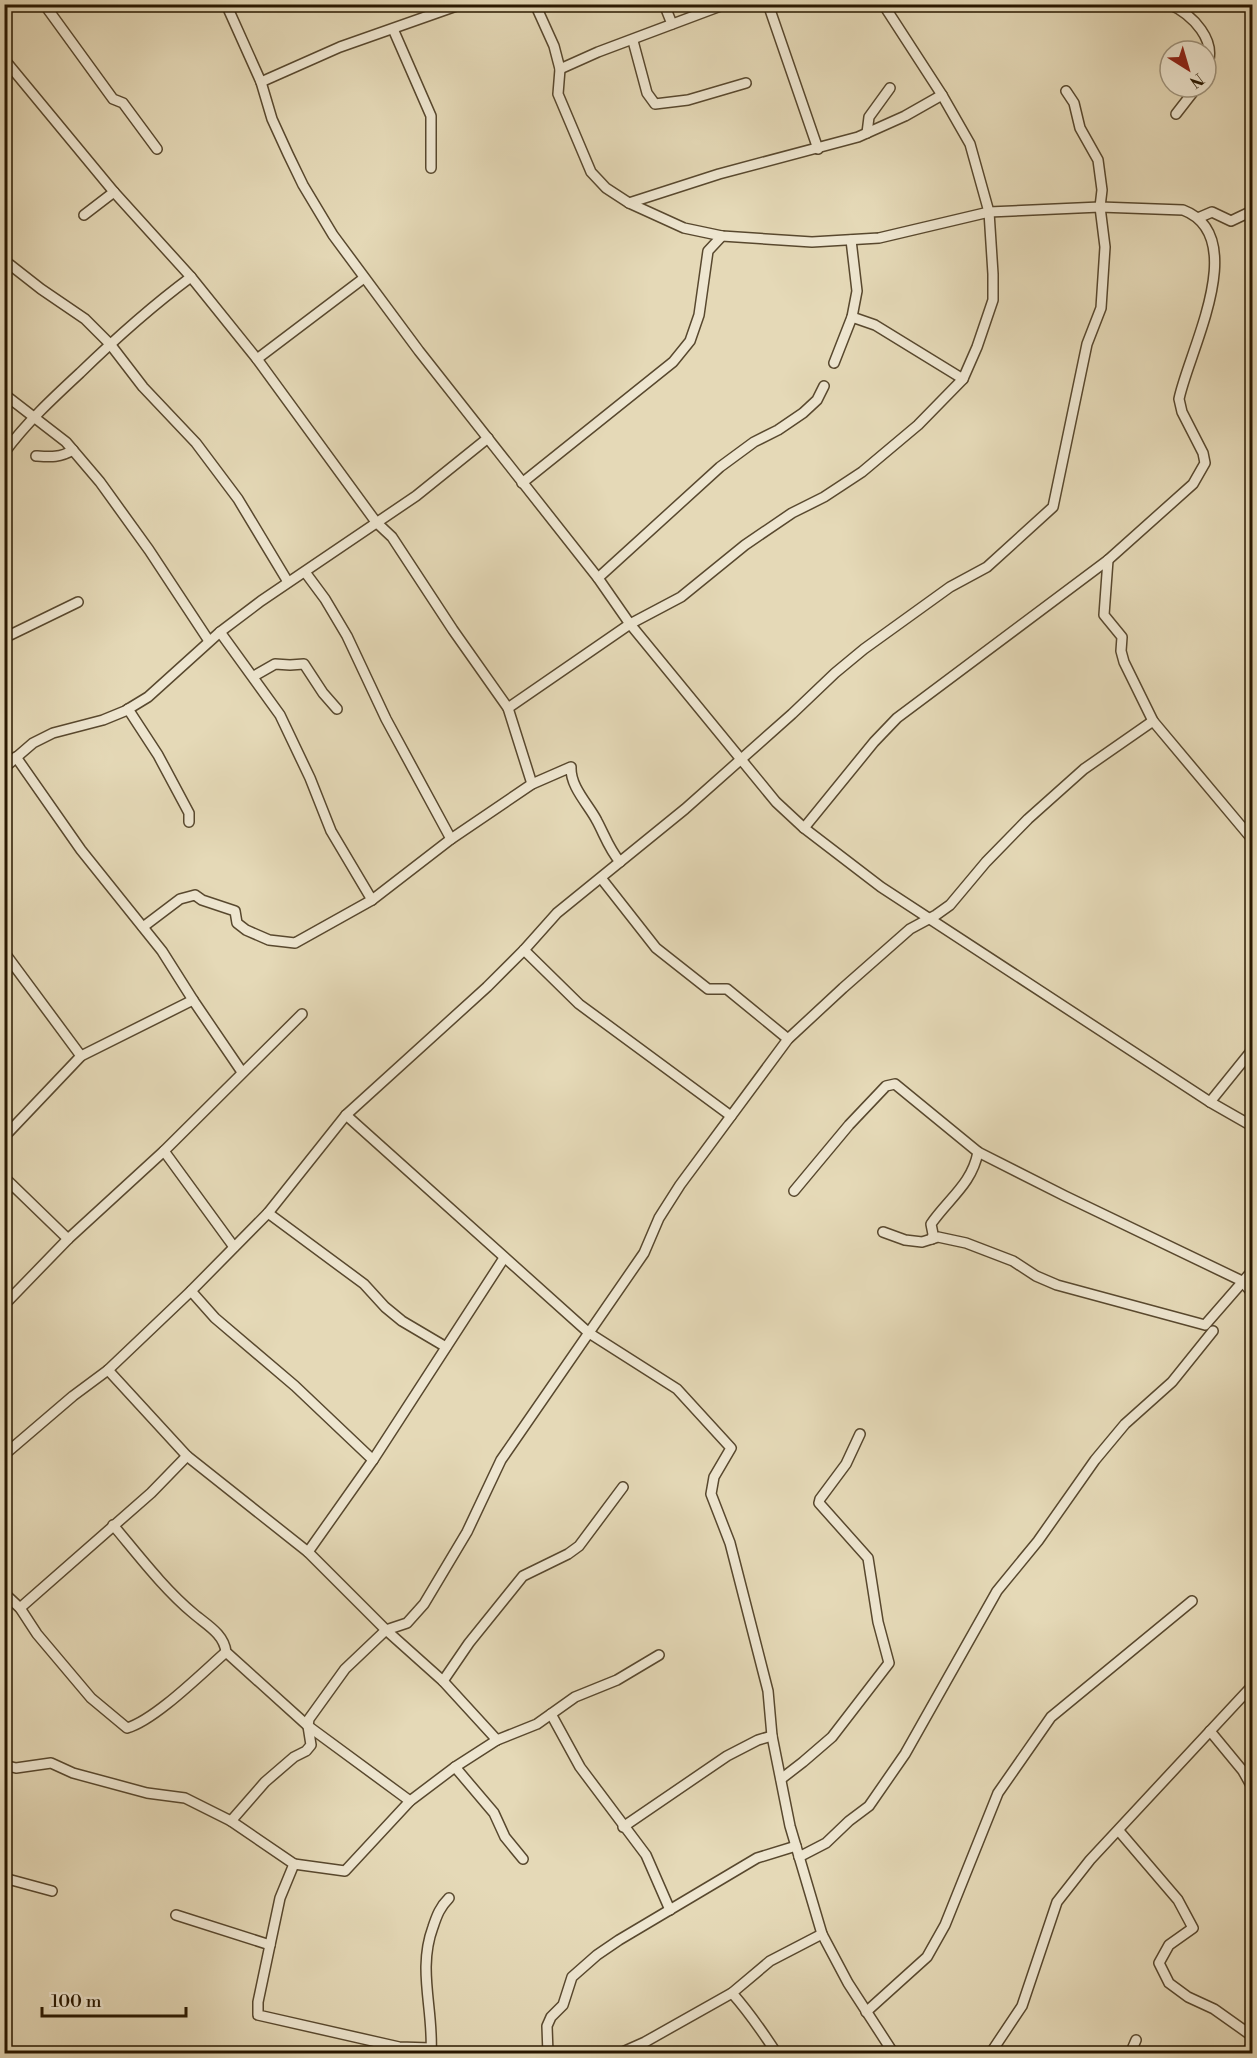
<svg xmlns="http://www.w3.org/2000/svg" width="1257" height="2058" viewBox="0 0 1257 2058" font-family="'Libre Bodoni',serif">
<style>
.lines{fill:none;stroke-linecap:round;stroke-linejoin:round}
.minor-casing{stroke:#58482e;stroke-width:12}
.minor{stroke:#eee6d0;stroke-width:9}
</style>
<rect width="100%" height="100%" fill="#e5d9b7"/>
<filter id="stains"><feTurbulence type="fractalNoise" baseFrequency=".00333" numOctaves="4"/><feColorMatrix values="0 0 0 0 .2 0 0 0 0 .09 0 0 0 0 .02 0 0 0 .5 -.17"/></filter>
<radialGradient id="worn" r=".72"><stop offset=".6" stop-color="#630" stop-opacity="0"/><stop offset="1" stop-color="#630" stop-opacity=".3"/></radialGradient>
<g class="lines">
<g class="minor-casing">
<g id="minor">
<path d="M44 4 113 99 123 103 157 149"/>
<path d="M226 4 261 82 272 119 288 154 303 185 333 235 419 351 598 578 630 624 776 802 804 828 881 887 1210 1102 1252 1126"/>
<path d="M535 4 554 46 560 69 558 94 591 172 606 188 629 203 684 228 722 236 812 242 879 238 989 212 1100 207 1183 210C1252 236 1188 353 1179 399L1182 412 1203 453 1205 463 1193 484 1108 560 897 718 874 742 804 828"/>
<path d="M664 4 672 24"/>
<path d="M768 4 818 149"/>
<path d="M1169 4C1192 14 1219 41 1206 68"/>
<path d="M393 29 431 116V168"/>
<path d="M633 41 647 93 655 104 688 100 746 83"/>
<path d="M4 59 114 192 191 277 257 359 376 522 392 537 453 630 508 708 532 784"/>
<path d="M560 69 598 52 726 4"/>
<path d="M261 82 340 47 462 4"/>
<path d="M1176 114 1197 87"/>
<path d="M867 133 869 117 890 88"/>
<path d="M629 203 719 174 858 137 905 116 942 95"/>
<path d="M84 215 114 192"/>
<path d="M1198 218 1212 212 1231 221 1252 211"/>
<path d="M4 260 41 289 85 319 110 344 143 387 196 443 238 499 288 582"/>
<path d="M852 317 875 325 963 379"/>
<path d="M257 359 364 278"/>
<path d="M834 363 852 317 857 291 851 240"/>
<path d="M4 394 66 442 100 482 149 550 209 641"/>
<path d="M4 453C26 423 53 398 80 373 115 339 152 306 191 277"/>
<path d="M36 456C50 457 60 458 73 450"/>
<path d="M522 483 673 362 690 341 699 315 708 251 722 236"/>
<path d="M1108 560 1104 615 1122 637 1121 651 1124 662 1153 721 1252 839"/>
<path d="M305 572 325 599 347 636 386 719 451 839"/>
<path d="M598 578 720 467 754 442 778 430 803 413 817 400 824 386"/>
<path d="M220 632 280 715 310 778 331 831 372 900"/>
<path d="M4 638 78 602"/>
<path d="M254 676 275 664 290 665 304 664 323 693 337 709"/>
<path d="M508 708 630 624 681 597 745 545 792 513 824 497 862 472 918 425 963 379 977 347 993 300V274L989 212 970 144 942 95 883 4"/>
<path d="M128 709 158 755 189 813V822"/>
<path d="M16 757 81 850 162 951 193 1000 242 1072"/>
<path d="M4 768 33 743 53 733 103 720 125 711 148 697 220 632 261 601 416 496 488 438"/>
<path d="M601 878 656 948 708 989H727L788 1039"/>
<path d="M143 927 180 899 195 895 202 900 235 911 237 923 246 930 269 940 295 943 372 900 451 839 532 784 571 767C570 787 589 805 597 821 605 836 609 849 620 862"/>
<path d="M524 950 579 1004 731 1116"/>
<path d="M4 952 81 1056"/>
<path d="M1210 1102 1252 1050"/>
<path d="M346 1115 589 1333 677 1389 731 1448 714 1477 711 1494 730 1543 768 1691 772 1736 790 1826 822 1934 848 1983 894 2054"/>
<path d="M4 1137 81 1056 193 1000"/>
<path d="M164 1151 234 1247"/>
<path d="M4 1177 68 1239"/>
<path d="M794 1191 849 1125 886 1086 895 1084 978 1152 1065 1196 1242 1281 1252 1293"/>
<path d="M268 1213 364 1284 385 1307 402 1321 446 1347"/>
<path d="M883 1232 905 1240 922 1242 938 1237 966 1243 1013 1261 1036 1276 1057 1285 1205 1325 1252 1271"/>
<path d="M932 1239 933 1234 931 1224C948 1199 972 1184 978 1152"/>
<path d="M191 1291 215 1318 295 1386 373 1460"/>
<path d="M4 1305 68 1239 164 1151 302 1014"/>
<path d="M108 1370 187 1456 308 1552 386 1630 443 1681 497 1740"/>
<path d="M4 1455 73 1396 108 1370 191 1291 268 1213 346 1115 487 987 524 950 557 913 685 809 792 714 835 673 864 649 950 587 987 567 1053 507 1087 344 1101 308 1105 247 1100 207 1102 190 1098 160 1080 128 1074 103 1066 91"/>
<path d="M113 1525C139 1556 164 1589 194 1614 207 1625 224 1634 226 1652L308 1726 410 1801"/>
<path d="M308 1552 373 1460 504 1258"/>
<path d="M4 1593 20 1608 37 1634 91 1698 127 1728C155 1720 202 1673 226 1652"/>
<path d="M20 1608 151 1493 187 1456"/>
<path d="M443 1681 469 1643 523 1576 568 1554 579 1546 623 1487"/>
<path d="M551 1714 580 1767 646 1855 670 1910"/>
<path d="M1210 1731 1243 1771 1252 1787"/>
<path d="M4 1765 16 1768 51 1763 73 1773 147 1793 185 1798 231 1821 294 1864 280 1898 270 1945 176 1915"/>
<path d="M455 1767 494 1813 505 1837 523 1859"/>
<path d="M781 1779 803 1762 832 1737 889 1663 878 1622 868 1558 819 1503 820 1499 846 1464 860 1434"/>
<path d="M231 1821 265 1782 294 1757 306 1751 311 1745 308 1726 309 1719 345 1669 386 1630 407 1623 424 1604 467 1532 501 1460 644 1253 659 1218 680 1185 788 1039 843 988 910 929 936 915 950 905 986 862 1028 819 1084 769 1153 721"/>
<path d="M623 1827 727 1756 758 1740 772 1736"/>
<path d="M1119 1831 1178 1900 1193 1928 1169 1945 1159 1963 1169 1983 1188 1997 1214 2009 1252 2036"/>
<path d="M799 1857 826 1843 849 1821 869 1806 905 1754 997 1591 1038 1541 1095 1460 1125 1424 1172 1382 1213 1331"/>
<path d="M294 1864 345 1871 410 1801 455 1767 497 1740 537 1724 575 1697 617 1680 659 1655"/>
<path d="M4 1878 52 1891"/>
<path d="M270 1945 258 2002V2015L399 2047 431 2048"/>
<path d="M732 1993C748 2011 764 2034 777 2054"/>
<path d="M866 2012 927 1957 945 1925 998 1793 1051 1717 1192 1601"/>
<path d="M431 2054C434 2010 417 1970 433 1927 437 1915 440 1907 449 1898"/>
<path d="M548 2054 547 2026 551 2017 563 2005 572 1977 597 1955 619 1940 757 1858 796 1846"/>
<path d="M618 2054 645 2042 732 1993 770 1961 822 1934"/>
<path d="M990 2054 1022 2006 1057 1902 1090 1860 1252 1686"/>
<path d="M1130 2054 1136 2040"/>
<path d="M1246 2054 1252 2044"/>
</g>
</g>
<use href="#minor" class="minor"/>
</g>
<rect width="1257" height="2058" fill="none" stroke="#e5d9b7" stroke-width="24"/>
<rect x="6" y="6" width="1245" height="2046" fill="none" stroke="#291801" stroke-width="3"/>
<rect x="12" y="12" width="1233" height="2034" fill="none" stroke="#291801" stroke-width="1.5"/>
<g transform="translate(1188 69) rotate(143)"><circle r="28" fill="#eee6d0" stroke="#9f947d" stroke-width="1.5"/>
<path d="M0-4.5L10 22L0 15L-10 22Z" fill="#8f2418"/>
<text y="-9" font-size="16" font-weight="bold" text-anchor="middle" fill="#291801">N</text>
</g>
<path d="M42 2007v9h144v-9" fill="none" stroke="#291801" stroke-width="3"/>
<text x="51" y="2007" font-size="18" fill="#291801" stroke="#eee6d0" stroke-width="4.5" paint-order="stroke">100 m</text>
<rect width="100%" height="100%" filter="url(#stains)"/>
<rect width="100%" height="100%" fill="url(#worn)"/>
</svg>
